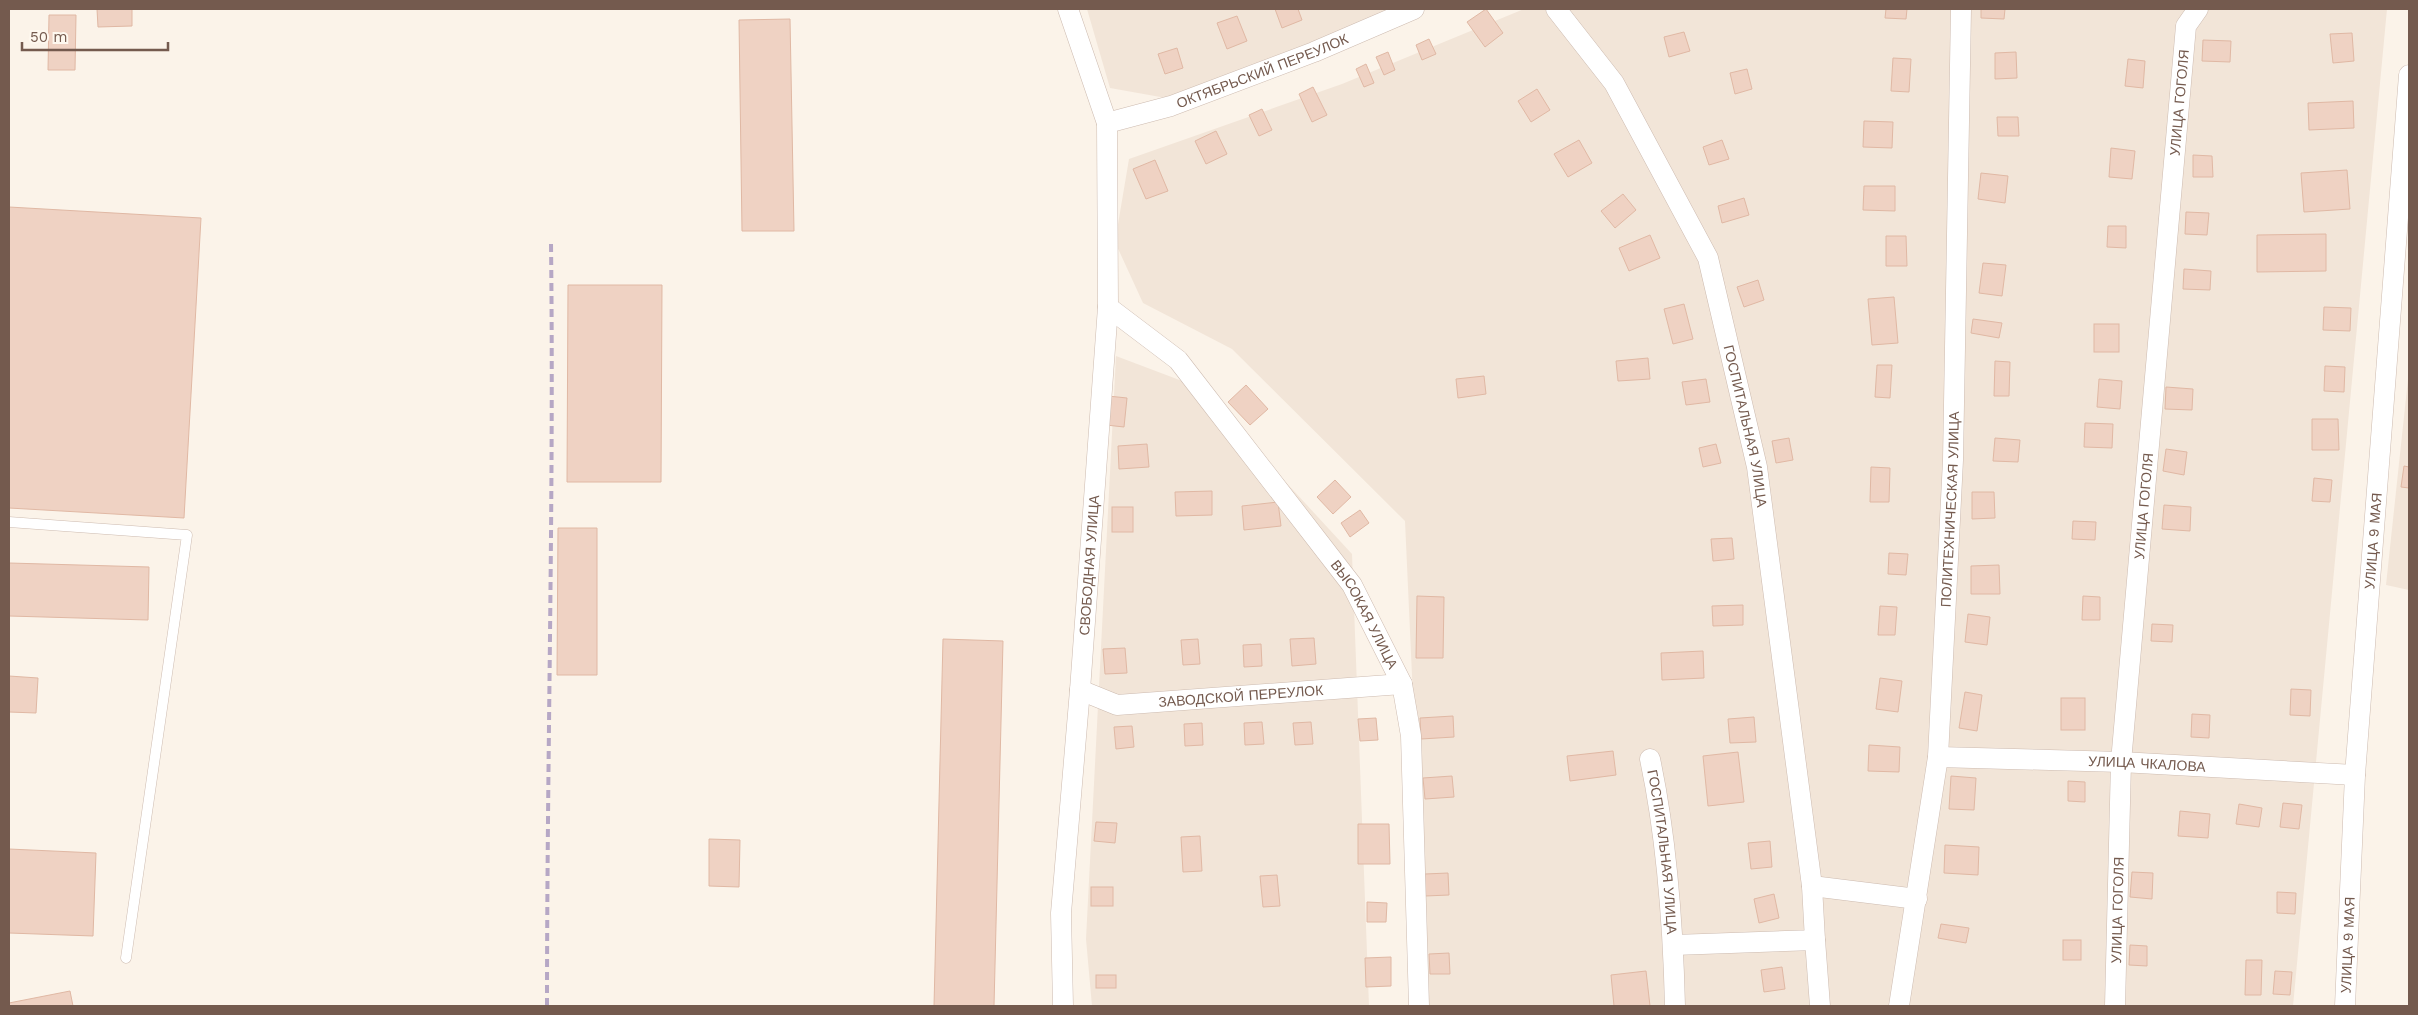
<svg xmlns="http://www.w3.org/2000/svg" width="2418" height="1015" viewBox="0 0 2418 1015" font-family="'Work Sans',sans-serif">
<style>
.residential{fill:#f2e5d8}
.building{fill:#efd2c3;stroke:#e0b8a4}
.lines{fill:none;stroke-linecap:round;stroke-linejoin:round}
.lane-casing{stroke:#cdbbb0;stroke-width:11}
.street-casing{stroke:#cdbbb0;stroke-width:21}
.lane{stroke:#fff;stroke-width:10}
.street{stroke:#fff;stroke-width:20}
.rail{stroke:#b6a7c5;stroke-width:4;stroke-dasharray:8 5;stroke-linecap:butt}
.labels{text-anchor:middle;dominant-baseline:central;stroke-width:4;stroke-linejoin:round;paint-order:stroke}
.street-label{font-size:14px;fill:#745a4e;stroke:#fef8ef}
</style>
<rect width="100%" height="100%" fill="#fbf3e9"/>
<g class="residential">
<path d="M1087 9H1393L1309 46 1166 98 1110 88Z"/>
<path d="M1524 9H2387L2293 1006H1427L1405 521 1232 349 1143 303 1115 242 1129 159 1342 84Z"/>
<path d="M1116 356 1198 387 1352 554 1369 1006H1092L1086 939Z"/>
<path d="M2409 370V590L2386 585Z"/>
</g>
<g class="building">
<path d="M97 9H132V26L98 27Z"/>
<path d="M1275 9H1298L1302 20 1282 28Z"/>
<path d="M1486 9 1503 33 1485 47 1467 22Z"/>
<path d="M1886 9H1907L1906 19 1885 18Z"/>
<path d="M1981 9H2005L2004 19 1981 18Z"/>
<path d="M49 15H76L75 70H48Z"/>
<path d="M1237 16 1247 41 1227 49 1217 23Z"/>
<path d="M790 19 794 231H742L739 20Z"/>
<path d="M1684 32 1690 51 1669 57 1664 37Z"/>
<path d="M2352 33 2354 61 2333 63 2330 34Z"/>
<path d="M1429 39 1436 54 1422 60 1416 45Z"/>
<path d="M2203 40 2231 41 2230 62 2202 61Z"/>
<path d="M1177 48 1183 68 1165 74 1158 54Z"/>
<path d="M1388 52 1395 70 1384 75 1376 57Z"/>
<path d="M2016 52 2017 78 1995 79V53Z"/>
<path d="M1893 58 1911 59 1909 92 1891 91Z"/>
<path d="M2128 59 2145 61 2143 88 2125 86Z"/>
<path d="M1366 64 1374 83 1364 87 1356 69Z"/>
<path d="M1747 69 1752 89 1735 94 1730 73Z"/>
<path d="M1313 87 1327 115 1312 122 1299 94Z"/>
<path d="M1537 89 1550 110 1531 122 1518 101Z"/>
<path d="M2353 101 2354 128 2309 130 2308 103Z"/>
<path d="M1262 109 1272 130 1259 136 1249 115Z"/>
<path d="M1997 117H2018L2019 136H1998Z"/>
<path d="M1864 121 1893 122 1892 148 1863 147Z"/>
<path d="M1216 131 1227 154 1206 164 1195 141Z"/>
<path d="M1579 140 1592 163 1568 177 1554 154Z"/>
<path d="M1722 140 1729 159 1709 165 1703 147Z"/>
<path d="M2111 148 2135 151 2132 179 2109 177Z"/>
<path d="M2193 155 2212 156 2213 177H2193Z"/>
<path d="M1155 160 1168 191 1146 199 1133 169Z"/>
<path d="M2347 170 2350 209 2304 212 2301 173Z"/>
<path d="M1981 173 2008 176 2005 203 1978 199Z"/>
<path d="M1864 186H1895V211L1863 210Z"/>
<path d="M1623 194 1636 210 1615 228 1601 211Z"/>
<path d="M1744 198 1749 215 1722 223 1718 206Z"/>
<path d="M9 207 201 218 184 518 9 508Z"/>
<path d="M2186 212 2209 213 2207 235 2185 234Z"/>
<path d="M2108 226H2126V248L2107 247Z"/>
<path d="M2326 234V271L2257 272V235Z"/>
<path d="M1650 235 1660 258 1629 271 1619 248Z"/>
<path d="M1886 236H1906L1907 266H1886Z"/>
<path d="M1983 263 2006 265 2002 296 1979 293Z"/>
<path d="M2184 269 2211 271 2210 290 2183 289Z"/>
<path d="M1758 280 1764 300 1744 307 1737 287Z"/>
<path d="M568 285H662L661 482H567Z"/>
<path d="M1894 297 1898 343 1872 345 1868 299Z"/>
<path d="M1684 304 1693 339 1673 344 1664 309Z"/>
<path d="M2324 307 2351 308 2350 331 2323 330Z"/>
<path d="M1973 319 2002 323 1999 338 1971 333Z"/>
<rect x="2094" y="324" width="25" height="28"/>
<path d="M1648 358 1650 379 1618 381 1616 361Z"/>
<path d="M1995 361 2010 362 2009 396H1994Z"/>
<path d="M1877 365H1892L1890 398 1875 397Z"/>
<path d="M2325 366 2345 367 2344 392 2324 391Z"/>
<path d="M1484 376 1486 394 1458 398 1456 379Z"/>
<path d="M1706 379 1710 402 1686 405 1682 382Z"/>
<path d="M2099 379 2122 381 2120 409 2097 407Z"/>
<path d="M1246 385 1268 409 1250 425 1228 402Z"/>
<path d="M2166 387 2193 389 2192 410 2165 409Z"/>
<path d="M1108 396 1127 398 1124 427 1106 425Z"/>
<path d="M2312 419H2338L2339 450H2312Z"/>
<path d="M2085 423 2113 424 2112 448 2084 447Z"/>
<path d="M1789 438 1793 460 1776 463 1772 441Z"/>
<path d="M1995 438 2020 440 2018 462 1993 461Z"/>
<path d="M1147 444 1149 467 1119 469 1118 446Z"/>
<path d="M1716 444 1721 463 1703 467 1699 448Z"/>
<path d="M2166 449 2187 452 2184 475 2163 471Z"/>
<path d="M2404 466 2409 467V488L2401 487Z"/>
<path d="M1871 467 1890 468 1889 502H1870Z"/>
<path d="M2314 478 2332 480 2330 502 2312 501Z"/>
<path d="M1335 480 1351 497 1333 514 1317 497Z"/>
<path d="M1212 491V515L1176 516 1175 492Z"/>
<path d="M1972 492H1994L1995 518 1972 519Z"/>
<path d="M1278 502 1281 526 1244 530 1242 506Z"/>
<path d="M2164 505 2191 507 2190 531 2162 529Z"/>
<rect x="1112" y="507" width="21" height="25"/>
<path d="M1360 510 1369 523 1350 537 1341 523Z"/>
<path d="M2073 521 2096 522 2095 540 2072 539Z"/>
<path d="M558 528H597V675H557Z"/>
<path d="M1732 538 1734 559 1713 561 1711 539Z"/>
<path d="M1889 553 1908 554 1906 575 1888 574Z"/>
<path d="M9 563 149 567 148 620 9 616Z"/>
<path d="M1999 565 2000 594H1971V566Z"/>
<path d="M1417 596 1444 597 1443 658H1416Z"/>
<path d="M2083 596 2100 597V620H2082Z"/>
<path d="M1743 605V625L1713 626 1712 606Z"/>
<path d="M1880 606 1897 607 1895 635H1878Z"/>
<path d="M1968 614 1990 617 1987 645 1965 642Z"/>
<path d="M2152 624 2173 625 2172 642 2151 641Z"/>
<path d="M1314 638 1316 664 1292 666 1290 639Z"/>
<path d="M943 639 1003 641 994 1006H934Z"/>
<path d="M1198 639 1200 664 1183 665 1181 640Z"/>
<path d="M1261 644 1262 666 1244 667 1243 645Z"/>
<path d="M1125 648 1127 673 1105 674 1103 649Z"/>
<path d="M1703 651 1704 678 1662 680 1661 653Z"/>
<path d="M9 676 38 678 36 713 9 712Z"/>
<path d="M1880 678 1902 681 1898 712 1876 709Z"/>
<path d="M2291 689 2311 690 2310 716 2290 715Z"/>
<path d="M1965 692 1982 695 1977 731 1959 728Z"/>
<rect x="2061" y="698" width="24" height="32"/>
<path d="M2192 714 2210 715 2209 738 2191 737Z"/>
<path d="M1453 716 1454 737 1421 739 1420 718Z"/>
<path d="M1754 717 1756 742 1730 743 1728 719Z"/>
<path d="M1376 718 1378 740 1360 741 1358 719Z"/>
<path d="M1262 722 1264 744 1245 745 1244 723Z"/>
<path d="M1311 722 1313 744 1295 745 1293 723Z"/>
<path d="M1202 723 1203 745 1185 746 1184 724Z"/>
<path d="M1132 726 1134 747 1116 749 1114 727Z"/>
<path d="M1869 745 1900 747 1899 772 1868 771Z"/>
<path d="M1613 751 1616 775 1570 781 1567 756Z"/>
<path d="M1738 752 1744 802 1708 806 1703 756Z"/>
<path d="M1452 776 1454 797 1425 799 1423 778Z"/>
<path d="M1951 776 1976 778 1974 810 1949 809Z"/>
<path d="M2068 781 2085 782V802L2068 801Z"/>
<path d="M2283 803 2302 805 2299 829 2280 827Z"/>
<path d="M2239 804 2262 808 2259 827 2236 824Z"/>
<path d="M2180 811 2210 814 2208 838 2178 836Z"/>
<path d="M1096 822 1117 823 1115 843 1094 841Z"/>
<path d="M1358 824H1389L1390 864H1358Z"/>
<path d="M1200 836 1202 871 1183 872 1181 837Z"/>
<path d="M709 839 740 840 739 887 709 886Z"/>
<path d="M1770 841 1772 867 1751 869 1748 843Z"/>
<path d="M1945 845 1979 847 1978 875 1944 873Z"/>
<path d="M9 849 96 853 93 936 9 933Z"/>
<path d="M2132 872 2153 873 2152 899 2130 897Z"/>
<path d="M1448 873 1449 895 1425 896V874Z"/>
<path d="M1277 875 1280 906 1263 907 1260 876Z"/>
<rect x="1091" y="887" width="22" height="19"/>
<path d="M2277 892 2296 893 2295 914 2277 913Z"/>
<path d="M1774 894 1779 918 1759 923 1754 899Z"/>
<path d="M1367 902 1387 903 1386 922H1367Z"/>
<path d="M1941 924 1969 928 1966 943 1938 938Z"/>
<rect x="2063" y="940" width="18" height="20"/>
<path d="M2130 945 2147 946V966L2129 965Z"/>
<path d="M1449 953 1450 974H1430L1429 954Z"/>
<path d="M1391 957V986L1366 987 1365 958Z"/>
<path d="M2246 960H2262L2261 995H2245Z"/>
<path d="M1782 967 1785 989 1764 992 1761 970Z"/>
<path d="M1646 971 1650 1006H1614L1611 975Z"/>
<path d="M2275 971 2292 972 2290 995 2273 994Z"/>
<rect x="1096" y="975" width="20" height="13"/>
<path d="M70 991 73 1006H9V1003Z"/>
</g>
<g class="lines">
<g class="lane-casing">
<path id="lane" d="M9 522 187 535 126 958"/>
</g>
<g class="street-casing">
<g id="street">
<path id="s1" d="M1556 9 1614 83 1708 258 1757 467 1812 886 1917 899"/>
<path id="s2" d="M1107 123 1171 106 1314 52 1414 9"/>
<path id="s3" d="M1108 307 1178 360 1352 585 1402 684 1411 736 1419 1006"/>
<path id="s4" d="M1080 690 1117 705 1402 684"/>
<path id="s5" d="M1938 757 2121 762 2355 775"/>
<path id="s6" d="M1650 759C1667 839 1673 924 1675 1006"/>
<path d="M1815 940 1820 1006"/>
<path d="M1674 945 1815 940 1812 886"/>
<path id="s7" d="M1063 1006 1061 913 1080 690 1108 307 1107 123 1068 9"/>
<path id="s8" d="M1899 1006 1938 757 1953 460 1961 9"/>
<path id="s9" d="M2115 1006 2121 762 2186 26 2198 9"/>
<path id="s10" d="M2345 1006 2355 775 2409 75"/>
</g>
</g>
<use href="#lane" class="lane"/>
<use href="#street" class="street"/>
<path class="rail" d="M547 1006C547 752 554 497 551 243"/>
</g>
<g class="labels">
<g class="street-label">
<text stroke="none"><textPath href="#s2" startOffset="164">ОКТЯБРЬСКИЙ ПЕРЕУЛОК</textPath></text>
<text stroke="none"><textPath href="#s9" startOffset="906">УЛИЦА ГОГОЛЯ</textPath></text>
<text stroke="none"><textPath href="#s1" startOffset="465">ГОСПИТАЛЬНАЯ УЛИЦА</textPath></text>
<text stroke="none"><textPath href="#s9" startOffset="501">УЛИЦА ГОГОЛЯ</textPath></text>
<text stroke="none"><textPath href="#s8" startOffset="500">ПОЛИТЕХНИЧЕСКАЯ УЛИЦА</textPath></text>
<text stroke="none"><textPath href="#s10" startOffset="466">УЛИЦА 9 МАЯ</textPath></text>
<text stroke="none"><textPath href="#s7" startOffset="442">СВОБОДНАЯ УЛИЦА</textPath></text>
<text stroke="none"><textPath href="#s3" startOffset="404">ВЫСОКАЯ УЛИЦА</textPath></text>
<text stroke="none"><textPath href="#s4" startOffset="164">ЗАВОДСКОЙ ПЕРЕУЛОК</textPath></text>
<text stroke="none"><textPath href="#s5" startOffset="209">УЛИЦА ЧКАЛОВА</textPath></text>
<text stroke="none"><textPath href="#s6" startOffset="94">ГОСПИТАЛЬНАЯ УЛИЦА</textPath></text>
<text stroke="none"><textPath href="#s9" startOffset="96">УЛИЦА ГОГОЛЯ</textPath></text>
<text stroke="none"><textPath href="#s10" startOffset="61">УЛИЦА 9 МАЯ</textPath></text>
</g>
</g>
<rect width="2418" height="1015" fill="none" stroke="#745a4e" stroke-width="20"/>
<path d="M22 42v8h146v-8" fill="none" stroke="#745a4e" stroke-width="2.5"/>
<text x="30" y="42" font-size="15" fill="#745a4e" stroke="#fef8ef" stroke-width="4" paint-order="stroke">50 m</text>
</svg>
